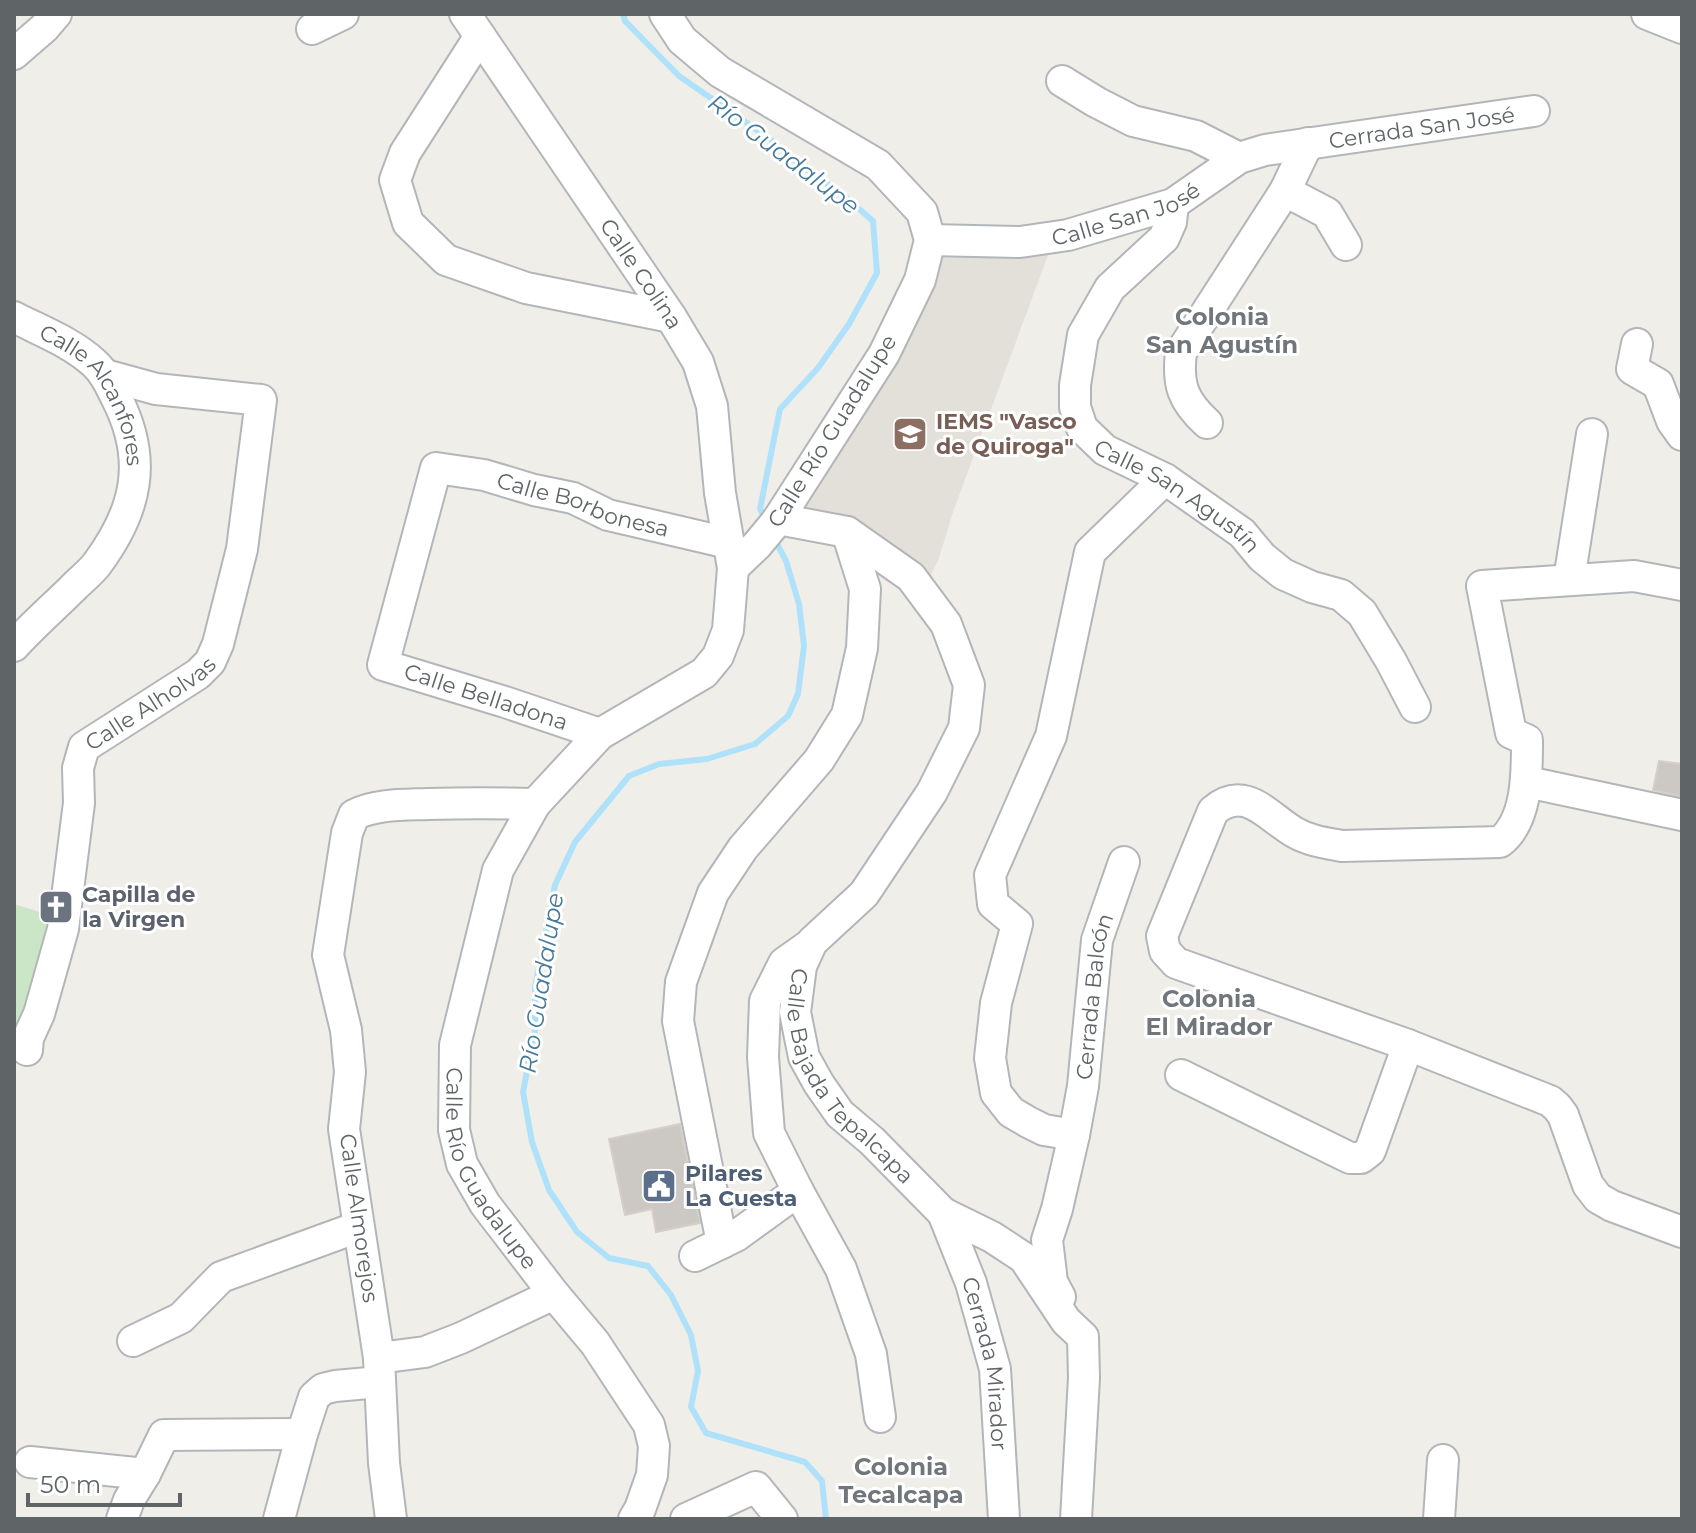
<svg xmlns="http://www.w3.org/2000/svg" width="1696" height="1533" viewBox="0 0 1696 1533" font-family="Montserrat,sans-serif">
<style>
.education{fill:#e3dfd9}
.green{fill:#cae6c7}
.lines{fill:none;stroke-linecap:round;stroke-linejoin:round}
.stream{stroke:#afe2fa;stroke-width:6}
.building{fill:#ccc9c4;stroke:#d5cfc7;stroke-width:2}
.minor-casing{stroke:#b3b6b9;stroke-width:34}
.minor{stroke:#fff;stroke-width:30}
.labels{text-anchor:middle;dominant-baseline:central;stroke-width:6;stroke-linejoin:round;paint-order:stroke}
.street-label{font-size:22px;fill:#5f6467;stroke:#fff}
.education-label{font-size:22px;font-weight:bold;fill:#785e54;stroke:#fff;text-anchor:start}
.worship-label{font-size:22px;font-weight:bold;fill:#5b616d;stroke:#fff;text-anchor:start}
.service-label{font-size:22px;font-weight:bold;fill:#4e5e75;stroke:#fff;text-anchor:start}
.water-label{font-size:24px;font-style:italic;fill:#44799b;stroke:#fff}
.neighbourhood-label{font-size:24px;font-weight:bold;fill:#707679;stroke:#fff}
</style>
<rect width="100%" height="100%" fill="#f0eee8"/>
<path class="education" d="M934 249 1048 255 953 512 938 561 925 585 785 516Z"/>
<path class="green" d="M14 904 63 919 14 1038Z"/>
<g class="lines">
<g class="stream">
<path d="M623 14 625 21 679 76 770 139 799 164 842 194 873 221 877 273 849 324 818 368 780 409 760 509 765 519"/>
<path d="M775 540 786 561 799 604 804 646 798 694 788 716 755 744 707 759 659 764 629 776 575 842 555 885 535 987V1031L523 1092 532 1142 549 1190 577 1232 609 1258 648 1266 671 1295 691 1335 698 1371 691 1407 706 1433 805 1462 822 1481 826 1519"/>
</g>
</g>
<g class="building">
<path d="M1659 761 1682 764V797L1653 790Z"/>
<path d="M680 1124 700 1223 656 1232 652 1209 625 1215 609 1139Z"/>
</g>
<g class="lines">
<g class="minor-casing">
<g id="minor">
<path id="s1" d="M465 14 671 317 698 362 712 406 720 493 733 568 728 630 718 656 704 673 600 734 535 804 498 870 455 1045 454 1130 462 1164 485 1204 554 1294 595 1343 649 1425 654 1446 652 1475 640 1509 634 1519"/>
<path d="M665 14 682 40 720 72 878 165 922 212 930 240 920 280 884 354 777 521 757 545 733 568"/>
<path d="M1647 14 1682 28"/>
<path d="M312 29 343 14"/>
<path d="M480 36 405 153 395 180 408 223 446 260 526 288 671 317"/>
<path d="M14 54 44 28 56 14"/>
<path d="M1062 81 1096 102 1133 121 1196 136 1239 158"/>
<path d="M1285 191 1327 213 1346 245"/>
<path id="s2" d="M1173 204 1171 222 1164 238 1110 288 1083 335 1075 385V407L1082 428 1105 450 1165 479 1242 533 1262 557 1283 574 1312 587 1341 595 1362 613 1391 661 1415 707"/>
<path id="s3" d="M930 240 1020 242 1068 235 1173 204 1239 158 1265 150 1534 111"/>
<path id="s4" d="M14 317C41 331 71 342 94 363 105 373 110 385 117 399 148 460 137 510 97 564 91 572 82 579 75 586 55 606 33 625 14 646"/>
<path d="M1637 344 1632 369 1658 384 1672 421 1682 435"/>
<path d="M1207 423C1183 401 1177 385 1181 352L1285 191 1308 143"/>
<path id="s5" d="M778 519 847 532 911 577 946 624 969 685 964 728 932 792 864 894 812 942 801 966 795 1012 804 1057 819 1084 840 1114 872 1141 943 1213 992 1237 1024 1258 1066 1321 1083 1337 1084 1378 1076 1519"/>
<path d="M1569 580 1592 434"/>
<path d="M1682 585 1634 576 1482 586 1511 733 1527 740C1527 772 1528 820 1500 842L1342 846C1326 843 1309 841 1294 832 1268 817 1245 783 1213 811L1162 936 1165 951 1176 963 1408 1045 1550 1101 1557 1107 1563 1115 1588 1185 1598 1198 1612 1206 1682 1232"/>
<path id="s6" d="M600 734 505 702 383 665 436 468 484 475 534 490 573 498 608 515 728 543"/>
<path d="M1527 782 1682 815"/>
<path d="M808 946 784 963 765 1001 763 1057 769 1133 798 1191 841 1269 871 1354 880 1417"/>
<path id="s7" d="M27 1050 28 1038 39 1014 63 929 79 803 78 768 84 747 198 674 210 662 218 644 242 549 261 400 156 389 105 375"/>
<path d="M1181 1075 1350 1158H1361L1370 1151 1408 1045"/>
<path d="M1074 1135 1044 1130 1028 1122 1011 1112 996 1093 990 1058 996 1003 1017 924 993 904 990 875 1051 736 1090 552 1165 479"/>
<path id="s8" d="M943 1213 971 1283 995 1369 1004 1519"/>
<path d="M722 1243 678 1021 681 982 713 893 743 848 819 760 847 715 862 648 865 589 847 532"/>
<path d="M695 1256 736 1236 798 1191"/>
<path id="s9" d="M1060 1297 1052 1282 1047 1240 1057 1209 1074 1135 1083 1086 1097 940 1124 862"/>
<path d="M133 1341 181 1318 221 1277 358 1227"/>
<path d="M379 1358 425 1352 461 1338 554 1294"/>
<path d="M30 1462 145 1474"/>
<path d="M122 1519 129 1500 145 1474 164 1435 302 1434"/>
<path d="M279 1519 302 1434 314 1397 323 1389 335 1386 380 1382"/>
<path d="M391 1519 384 1463 379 1358 344 1129 350 1072 346 1030 328 955 347 833 354 815C375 804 404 805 428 804 463 803 499 803 535 804"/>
<path d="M686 1519 756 1487 782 1519"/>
<path d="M1439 1519 1443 1460"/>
</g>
</g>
<use href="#minor" class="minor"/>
</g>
<defs>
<g id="school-square" transform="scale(1.8)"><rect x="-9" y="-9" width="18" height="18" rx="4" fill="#8d6e63" stroke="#fff"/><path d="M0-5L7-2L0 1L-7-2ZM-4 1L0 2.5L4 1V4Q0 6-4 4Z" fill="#fff"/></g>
<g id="church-square" transform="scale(1.8)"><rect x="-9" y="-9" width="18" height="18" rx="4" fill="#6b7280" stroke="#fff"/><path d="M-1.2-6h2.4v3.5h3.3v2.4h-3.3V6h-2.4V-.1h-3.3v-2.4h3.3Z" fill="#fff"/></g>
<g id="civic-square" transform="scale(1.8)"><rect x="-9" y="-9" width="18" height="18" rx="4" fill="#5c6f8a" stroke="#fff"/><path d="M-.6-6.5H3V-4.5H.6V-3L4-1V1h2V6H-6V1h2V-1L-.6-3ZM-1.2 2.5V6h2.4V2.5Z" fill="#fff"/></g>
</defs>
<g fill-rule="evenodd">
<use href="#school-square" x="910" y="434"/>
<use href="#church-square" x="56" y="907"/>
<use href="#civic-square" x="659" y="1186"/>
</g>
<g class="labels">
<g class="street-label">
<text stroke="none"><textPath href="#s3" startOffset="514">Cerrada San José</textPath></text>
<text stroke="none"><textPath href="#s3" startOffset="200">Calle San José</textPath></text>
<text stroke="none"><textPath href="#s1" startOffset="314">Calle Colina</textPath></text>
<text stroke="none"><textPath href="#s4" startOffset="118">Calle Alcanfores</textPath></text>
<text transform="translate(832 431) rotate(-58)">Calle Río Guadalupe</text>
<text stroke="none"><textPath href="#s2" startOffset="376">Calle San Agustín</textPath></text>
<text stroke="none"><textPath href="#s6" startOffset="584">Calle Borbonesa</textPath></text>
<text transform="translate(486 697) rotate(18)">Calle Belladona</text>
<text stroke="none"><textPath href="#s7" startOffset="390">Calle Alholvas</textPath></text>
<text stroke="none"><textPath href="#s9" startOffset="308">Cerrada Balcón</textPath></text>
<text stroke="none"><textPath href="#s5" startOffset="736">Calle Bajada Tepalcapa</textPath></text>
<text stroke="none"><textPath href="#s1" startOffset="1346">Calle Río Guadalupe</textPath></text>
<text transform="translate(359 1218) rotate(82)">Calle Almorejos</text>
<text stroke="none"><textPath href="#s8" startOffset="158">Cerrada Mirador</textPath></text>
</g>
<g class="education-label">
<text x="936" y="421">IEMS "Vasco<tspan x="936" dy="25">de Quiroga"</tspan></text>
</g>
<g class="worship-label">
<text x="82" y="894">Capilla de<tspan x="82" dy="25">la Virgen</tspan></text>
</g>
<g class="service-label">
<text x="685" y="1173">Pilares<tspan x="685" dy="25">La Cuesta</tspan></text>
</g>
<g class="water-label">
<text transform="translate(784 154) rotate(37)">Río Guadalupe</text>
<text transform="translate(541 983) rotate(-81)">Río Guadalupe</text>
</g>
<g class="neighbourhood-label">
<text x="1222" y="316">Colonia<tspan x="1222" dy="28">San Agustín</tspan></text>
<text x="1209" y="998">Colonia<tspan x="1209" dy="28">El Mirador</tspan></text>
<text x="901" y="1466">Colonia<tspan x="901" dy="28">Tecalcapa</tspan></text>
</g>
</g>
<rect width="1696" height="1533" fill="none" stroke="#5f6467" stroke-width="32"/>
<path d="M28 1493v12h152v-12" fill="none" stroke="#5f6467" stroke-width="4"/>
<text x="40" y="1493" font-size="24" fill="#5f6467" stroke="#ffffff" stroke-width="6" paint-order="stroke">50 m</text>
</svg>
